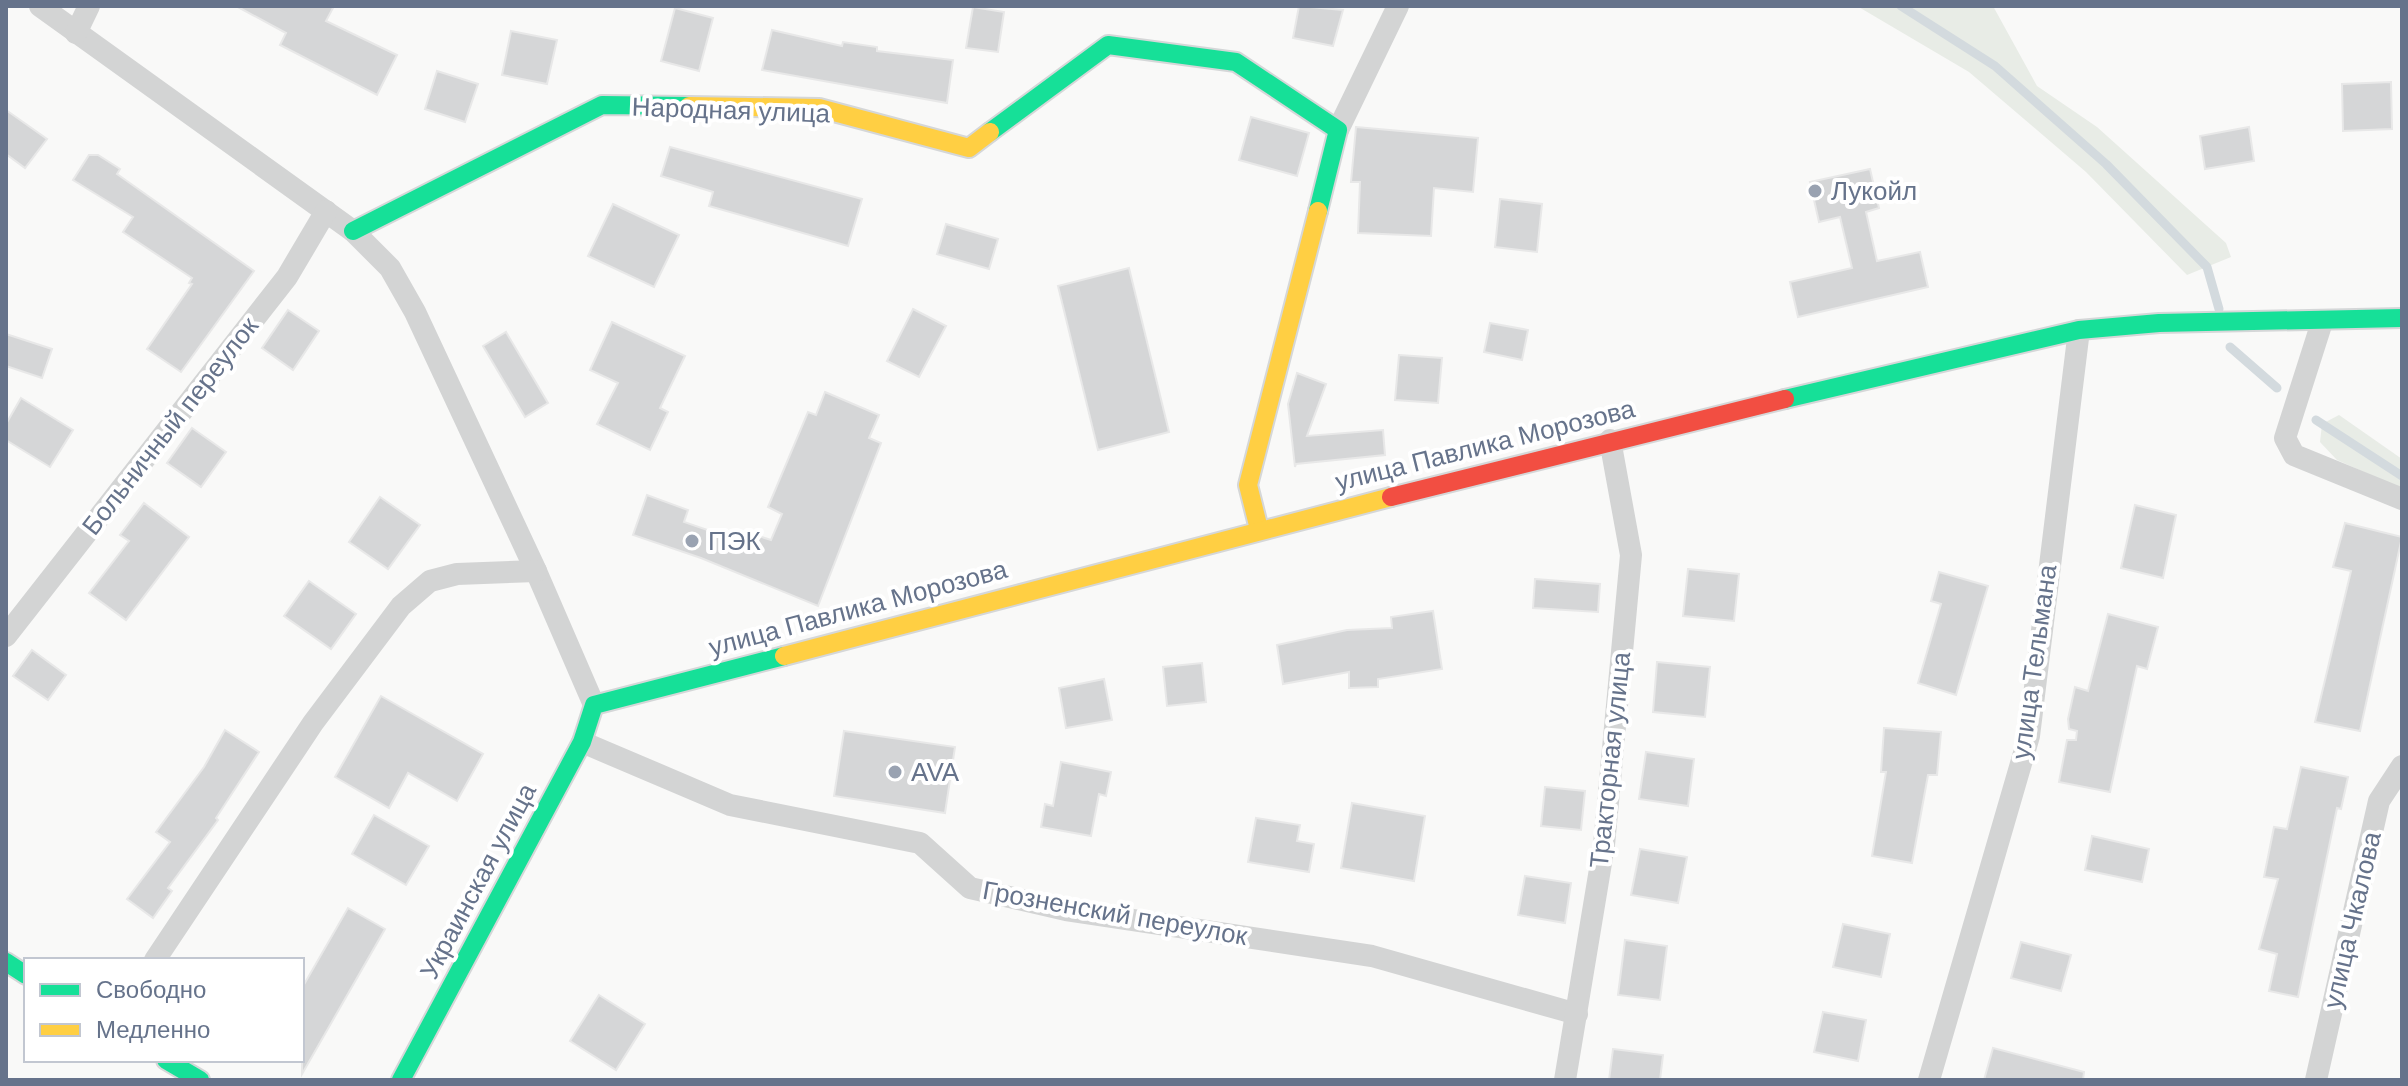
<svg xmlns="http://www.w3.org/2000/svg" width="2408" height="1086" viewBox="0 0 2408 1086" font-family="Helvetica,sans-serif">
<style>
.green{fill:#e8ece6}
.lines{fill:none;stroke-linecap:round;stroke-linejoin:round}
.stream{stroke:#d3dade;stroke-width:9}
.building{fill:#d5d6d7;stroke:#e8e8e8;stroke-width:2}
.fast-casing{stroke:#d5d7d8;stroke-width:22}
.slow-casing{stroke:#d5d7d8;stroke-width:22}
.jam-casing{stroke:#d5d7d8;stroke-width:22}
.street{stroke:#d3d4d4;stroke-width:22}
.fast{stroke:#16e098;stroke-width:18}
.slow{stroke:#ffcf43;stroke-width:18}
.jam{stroke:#f24e42;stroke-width:18}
.poi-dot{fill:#99a2b1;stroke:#fff;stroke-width:3}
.labels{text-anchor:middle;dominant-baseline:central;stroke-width:8;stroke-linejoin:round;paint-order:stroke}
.street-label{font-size:26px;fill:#66738b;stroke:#fff}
.poi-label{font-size:26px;fill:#66738b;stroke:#fff;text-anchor:start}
</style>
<rect width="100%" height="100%" fill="#f9f9f8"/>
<g class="green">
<path d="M1857 6H1993L2037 86 2097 127 2226 243 2231 257 2187 275 2086 172 1969 72Z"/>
<path d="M2339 415 2402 459V489L2337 460 2320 442 2322 424Z"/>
</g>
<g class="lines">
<g class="stream">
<path d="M1901 6 1995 66 2106 164 2207 267 2219 309"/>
<path d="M2230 347 2277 388"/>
<path d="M2316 420 2402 476"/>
</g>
</g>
<g class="building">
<path d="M236 6H334L326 21 397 55 377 95 280 45 286 33Z"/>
<path d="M1299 6 1343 10 1333 46 1293 38Z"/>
<path d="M973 7 1004 12 998 52 966 48Z"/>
<path d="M675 8 713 18 699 71 661 61Z"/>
<path d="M772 30 842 46 843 42 877 47V51L953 60 947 103 762 70Z"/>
<path d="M511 31 557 40 547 84 502 75Z"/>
<path d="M437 71 478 84 465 122 425 109Z"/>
<path d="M2391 82 2392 129 2343 131 2342 84Z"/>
<path d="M6 110 47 139 25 168 6 154Z"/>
<path d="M1251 117 1309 133 1297 176 1239 160Z"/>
<path d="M1356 127 1478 138 1473 192 1434 188 1431 236 1358 233 1360 182H1351Z"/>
<path d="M2249 127 2254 161 2205 169 2200 136Z"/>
<path d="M670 147 862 199 848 246 709 206 713 192 661 176Z"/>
<path d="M89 155H98L120 169 117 174 254 271 181 372 147 349 192 284 189 283 192 278 123 232 133 217 73 180Z"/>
<path d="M1870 169 1879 208 1866 212 1877 261 1920 252 1928 287 1798 317 1790 282 1852 268 1840 217 1819 222 1810 182Z"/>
<path d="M1500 199 1542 204 1537 252 1495 247Z"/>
<path d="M613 204 679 235 654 287 588 256Z"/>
<path d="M946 224 998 239 989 269 937 254Z"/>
<path d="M1129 268 1169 432 1098 450 1058 286Z"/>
<path d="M913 309 946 326 919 377 887 361Z"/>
<path d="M288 310 319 331 293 370 262 348Z"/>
<path d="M612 322 685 356 660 408 668 412 650 450 597 424 618 383 590 370Z"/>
<path d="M1490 323 1528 330 1522 360 1484 352Z"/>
<path d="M506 332 548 403 525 417 483 346Z"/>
<path d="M6 334 52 349 42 378 6 366Z"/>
<path d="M1399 355 1442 358 1438 403 1395 400Z"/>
<path d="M1297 373 1326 384 1307 436 1383 430 1385 455 1296 464 1295 467 1288 404Z"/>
<path d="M825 392 879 415 869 438 881 443 818 606 701 558 633 535 647 495 688 510 684 522 745 543 749 533 771 540 782 514 768 507 808 412 816 415Z"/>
<path d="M21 398 73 430 50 467 6 440V424Z"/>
<path d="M192 428 226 452 201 487 167 463Z"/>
<path d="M380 497 420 525 388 569 349 542Z"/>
<path d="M144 503 189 537 126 620 89 593 129 541 120 535Z"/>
<path d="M2135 505 2176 515 2163 578 2121 568Z"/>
<path d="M2345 523 2402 537 2360 731 2315 722 2351 571 2333 567Z"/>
<path d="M1688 569 1739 574 1734 621 1683 616Z"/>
<path d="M1939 572 1988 586 1956 695 1918 683 1941 604 1931 601Z"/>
<path d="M1535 579 1600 584 1598 612 1533 608Z"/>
<path d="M309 581 356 614 331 649 284 616Z"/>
<path d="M1433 611 1442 669 1378 679V687L1349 688V672L1283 684 1277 645 1347 630 1392 628 1391 617Z"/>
<path d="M2108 614 2158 627 2147 669 2137 666 2110 792 2059 782 2067 740H2076L2077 731 2069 729 2068 719 2075 687 2088 691Z"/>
<path d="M32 650 66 675 48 700 13 676Z"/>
<path d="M1657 662 1710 667 1705 717 1653 712Z"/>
<path d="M1202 663 1206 702 1167 706 1163 667Z"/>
<path d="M1104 679 1112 720 1066 728 1059 688Z"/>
<path d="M381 696 483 754 457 801 408 773 389 808 335 777Z"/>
<path d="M1884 728 1941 732 1937 775H1928L1912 863 1872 856 1886 772H1881Z"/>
<path d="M225 730 259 752 216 818 218 820 168 888 172 891 153 918 127 899 170 842 156 832 204 767Z"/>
<path d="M844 731 955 747 945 813 834 796Z"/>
<path d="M1646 752 1694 759 1688 806 1639 799Z"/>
<path d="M1061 762 1111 772 1106 796 1099 794 1091 836 1041 827 1045 804 1053 806Z"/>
<path d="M2301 767 2348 777 2341 809 2337 808 2298 997 2269 991 2277 954 2259 949 2278 879 2264 877 2274 827 2287 829Z"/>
<path d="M1545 787 1585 791 1581 830 1541 826Z"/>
<path d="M1352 803 1425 816 1414 881 1341 868Z"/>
<path d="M374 815 429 846 406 885 352 854Z"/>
<path d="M1256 818 1300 825 1297 841 1314 844 1309 872 1248 862Z"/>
<path d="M2092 836 2149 849 2142 882 2085 870Z"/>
<path d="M1640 849 1687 857 1678 903 1631 895Z"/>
<path d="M1525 876 1571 883 1565 923 1518 915Z"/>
<path d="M348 908 385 929 302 1074V988Z"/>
<path d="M1843 924 1890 934 1881 977 1833 967Z"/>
<path d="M1625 940 1667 946 1660 1000 1618 995Z"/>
<path d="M2021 942 2071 955 2061 991 2011 978Z"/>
<path d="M599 995 645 1024 616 1070 570 1041Z"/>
<path d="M1823 1012 1866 1020 1858 1061 1814 1052Z"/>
<path d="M1993 1048 2084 1072 2083 1080H1984Z"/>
<path d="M1613 1049 1663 1055 1660 1080H1609Z"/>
</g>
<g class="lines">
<g class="fast-casing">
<g id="fast">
<path d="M990 132 1108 45 1236 62 1338 130 1318 211"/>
<path d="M353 231 602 105 689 106"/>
<path d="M1785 399 2079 330 2159 323 2402 318"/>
<path d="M6 962 26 975"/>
<path d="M166 1060 200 1080"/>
<path d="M401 1080 582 742 594 705 784 656"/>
</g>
</g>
<g class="slow-casing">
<g id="slow">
<path d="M689 106 819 108 969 148 990 132"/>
<path d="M1259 529 1248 485 1318 211"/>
<path d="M784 656 1391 497"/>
</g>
</g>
<g class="jam-casing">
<path id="jam" d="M1391 497 1785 399"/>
</g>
<g class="street">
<path d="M40 6 353 231 390 268 415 312 536 571 594 705"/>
<path d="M76 33 89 6"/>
<path d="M1338 130 1398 6"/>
<path d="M2322 322 2285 438 2294 455 2402 499"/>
<path d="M6 636 287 277 326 211"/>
<path d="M582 742 730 805 920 843 970 888 1066 910 1372 956 1577 1014"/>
<path d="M155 960 313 723 401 606 430 581 457 574 536 571"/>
<path d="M1565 1080 1604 845 1631 555 1610 440"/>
<path d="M1929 1080 2029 736 2079 330"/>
<path d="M2316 1080 2379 801 2402 766"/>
</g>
<use href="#fast" class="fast"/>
<use href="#slow" class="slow"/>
<use href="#jam" class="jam"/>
</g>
<g class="poi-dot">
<circle cx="1815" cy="191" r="8"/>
<circle cx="692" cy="541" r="8"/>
<circle cx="895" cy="772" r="8"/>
</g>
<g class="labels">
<g class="street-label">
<text transform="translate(731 110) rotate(2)">Народная улица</text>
<text transform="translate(170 426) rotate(-52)">Больничный переулок</text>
<text transform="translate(1485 445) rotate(-14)">улица Павлика Морозова</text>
<text transform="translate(858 608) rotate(-15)">улица Павлика Морозова</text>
<text transform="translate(2034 662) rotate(-82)">улица Тельмана</text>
<text transform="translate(1610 760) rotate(-84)">Тракторная улица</text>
<text transform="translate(478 881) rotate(-62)">Украинская улица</text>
<text transform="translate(1115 913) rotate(10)">Грозненский переулок</text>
<text transform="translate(2352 920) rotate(-77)">улица Чкалова</text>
</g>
<g class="poi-label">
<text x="1831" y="191">Лукойл</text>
<text x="708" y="541">ПЭК</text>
<text x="911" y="772">AVA</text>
</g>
</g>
<rect width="2408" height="1086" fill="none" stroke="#66738b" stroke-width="16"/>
<rect x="24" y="958" width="280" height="104" fill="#ffffff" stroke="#c2c7d1" stroke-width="2"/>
<rect x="40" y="984" width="40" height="12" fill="#16e098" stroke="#c2c7d1" stroke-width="2"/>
<text x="96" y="998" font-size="24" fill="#66738b">Свободно</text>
<rect x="40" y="1024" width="40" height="12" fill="#ffcf43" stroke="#c2c7d1" stroke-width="2"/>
<text x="96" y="1038" font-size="24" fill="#66738b">Медленно</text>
</svg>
